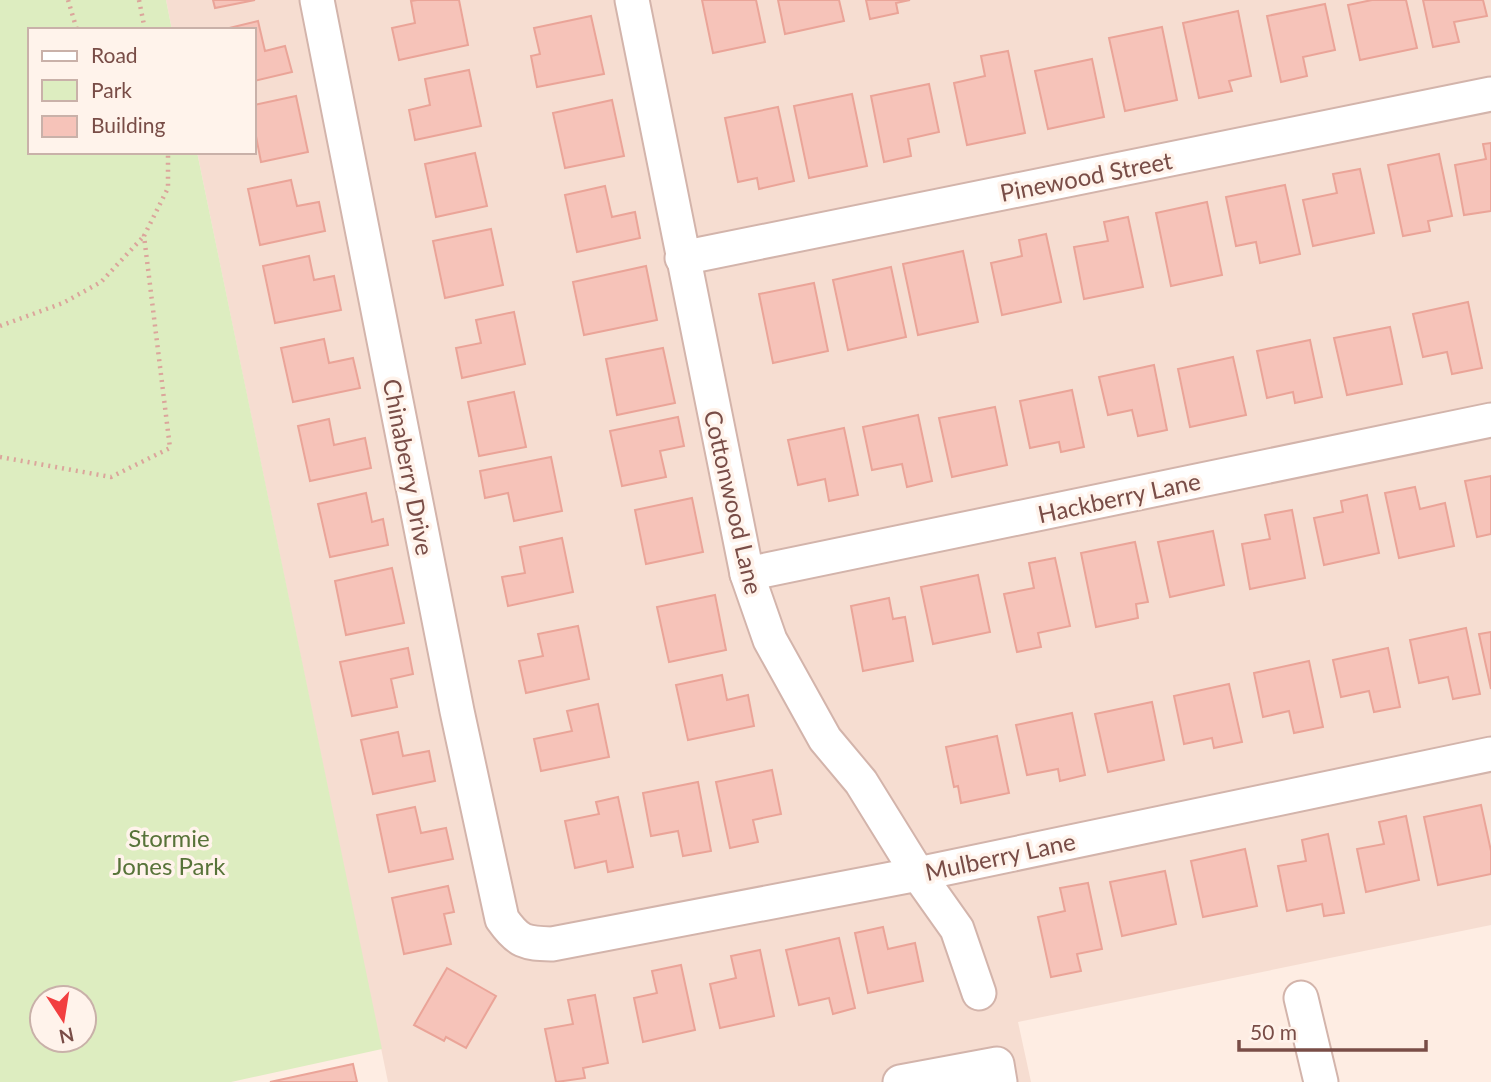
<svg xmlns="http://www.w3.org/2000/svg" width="1491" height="1082" viewBox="0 0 1491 1082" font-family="Lato,sans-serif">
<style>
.residential{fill:#f6ddd1}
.green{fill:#ddedc0;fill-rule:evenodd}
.building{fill:#f6c3b9;stroke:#eaa498;stroke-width:2}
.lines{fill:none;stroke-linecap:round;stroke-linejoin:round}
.minor-casing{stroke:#d3b4ab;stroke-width:37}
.path{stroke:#dba59b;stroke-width:4.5;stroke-dasharray:2 5;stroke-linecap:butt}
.minor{stroke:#fff;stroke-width:33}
.labels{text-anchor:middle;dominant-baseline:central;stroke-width:7;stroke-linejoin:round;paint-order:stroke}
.street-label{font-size:24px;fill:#794d47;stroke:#fff3eb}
.park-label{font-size:24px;fill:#577339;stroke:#fff3eb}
</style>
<rect width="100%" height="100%" fill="#feede3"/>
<path class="residential" d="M166 0H1491V925L1018 1022 1031 1082H388L197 152H254V30H172Z"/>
<path class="green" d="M0 0H166L172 30H30V152H197L382 1049 231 1082H0ZM42 998H84V1040H42Z"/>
<g class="building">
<path d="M213 0H255L215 8Z"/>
<path d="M417 0H459L468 45 399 60 392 28 415 23 411 1Z"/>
<path d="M702 0H756L765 42 713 53Z"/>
<path d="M778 0H839L844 21 785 34Z"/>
<path d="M866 0H910L896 3 898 13 870 19Z"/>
<path d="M1372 0H1406L1417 48 1360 60 1348 5Z"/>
<path d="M1423 0H1483L1487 16 1454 22 1459 42 1433 47Z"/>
<path d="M1325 4 1335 50 1303 57 1307 76 1281 82 1267 16Z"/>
<path d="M1238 11 1251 76 1229 81 1232 91 1199 98 1183 23Z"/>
<path d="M591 16 604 74 537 87 531 56 540 54 534 28Z"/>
<path d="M258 21 265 51 285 46 292 72 254 81V30H221Z"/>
<path d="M1162 27 1177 100 1125 111 1109 38Z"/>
<path d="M1008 51 1025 133 967 145 954 83 985 76 981 56Z"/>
<path d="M1092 59 1104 117 1048 129 1035 71Z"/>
<path d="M469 70 481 126 415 140 409 110 430 105 425 79Z"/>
<path d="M929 84 939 132 908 139 911 156 884 162 871 96Z"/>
<path d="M852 94 867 166 809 178 794 106Z"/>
<path d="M296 96 308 152 261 162 254 126V105Z"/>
<path d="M612 100 624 156 565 168 553 113Z"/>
<path d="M778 107 794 181 759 189 757 178 738 182 725 118Z"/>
<path d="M1491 143V211L1464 215 1455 165 1486 159 1483 144Z"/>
<path d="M475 153 487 206 436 217 425 164Z"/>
<path d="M1439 154 1452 216 1428 221 1430 231 1403 236 1388 165Z"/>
<path d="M1360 169 1374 233 1313 246 1303 200 1337 193 1333 174Z"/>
<path d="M291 180 297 206 319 202 325 231 260 245 248 189Z"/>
<path d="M1285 185 1300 254 1260 263 1256 242 1236 246 1226 197Z"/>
<path d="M605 186 612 217 635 212 640 238 577 252 565 195Z"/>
<path d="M1207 202 1222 275 1171 286 1156 213Z"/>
<path d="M1128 217 1143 287 1084 299 1074 247 1108 241 1104 222Z"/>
<path d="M491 229 503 285 445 298 433 241Z"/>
<path d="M1046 234 1061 302 1002 315 991 263 1022 256 1019 240Z"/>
<path d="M963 251 978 322 918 335 903 264Z"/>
<path d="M309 256 314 280 334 276 341 310 275 323 263 266Z"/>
<path d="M646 266 657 320 584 335 573 282Z"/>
<path d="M891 267 906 337 848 350 833 280Z"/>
<path d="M814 283 828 351 773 363 759 294Z"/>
<path d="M1468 302 1482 368 1452 374 1447 352 1423 357 1413 314Z"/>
<path d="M514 312 525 364 462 378 456 348 481 343 476 320Z"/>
<path d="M1390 327 1402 384 1347 395 1334 338Z"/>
<path d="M324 339 329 363 353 358 360 388 293 402 281 348Z"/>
<path d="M1310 340 1322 397 1295 403 1293 392 1267 398 1257 351Z"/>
<path d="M663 348 675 403 617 415 606 359Z"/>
<path d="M1233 357 1246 415 1190 427 1178 369Z"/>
<path d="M1154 365 1167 430 1138 436 1132 410 1108 415 1099 377Z"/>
<path d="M1072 390 1084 447 1061 452 1059 442 1030 448 1020 401Z"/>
<path d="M514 392 526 447 479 456 468 402Z"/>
<path d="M995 407 1007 465 952 477 939 418Z"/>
<path d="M918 415 932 481 907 487 902 464 872 470 863 427Z"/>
<path d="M678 417 684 446 660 451 666 477 622 486 610 431Z"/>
<path d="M329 419 334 445 365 438 371 468 310 481 298 426Z"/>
<path d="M844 428 858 495 829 501 825 479 798 485 788 440Z"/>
<path d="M551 457 562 511 514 521 508 493 485 498 480 471Z"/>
<path d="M1491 476V534L1477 537 1465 481Z"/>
<path d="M1415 487 1420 509 1445 503 1454 546 1399 558 1385 493Z"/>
<path d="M366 493 372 522 383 519 388 545 330 557 318 504Z"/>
<path d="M1367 495 1379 553 1324 565 1314 518 1343 512 1341 501Z"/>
<path d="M692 498 703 552 646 564 635 510Z"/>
<path d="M1292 510 1305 578 1250 589 1242 544 1270 539 1265 515Z"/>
<path d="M1213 531 1224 585 1170 597 1158 542Z"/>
<path d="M562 538 573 592 508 606 502 577 525 573 520 547Z"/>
<path d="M1135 542 1148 602 1136 604 1138 618 1096 627 1081 553Z"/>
<path d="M1055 558 1070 626 1038 633 1041 647 1017 652 1004 594 1034 588 1029 563Z"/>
<path d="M392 568 404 623 346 635 335 581Z"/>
<path d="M978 575 990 632 933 644 921 587Z"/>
<path d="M715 595 726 650 669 662 657 607Z"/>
<path d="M889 598 893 619 905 617 913 661 863 671 851 606Z"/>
<path d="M578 626 589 679 526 693 519 661 543 656 538 634Z"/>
<path d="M1466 628 1480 694 1453 699 1448 677 1419 683 1410 640Z"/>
<path d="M1491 632V689L1479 634Z"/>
<path d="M408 648 413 674 391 679 397 707 352 716 340 662Z"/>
<path d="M1388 648 1400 707 1374 712 1369 691 1341 697 1333 660Z"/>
<path d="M1309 661 1323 727 1294 733 1289 711 1263 717 1254 673Z"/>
<path d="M722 675 727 700 748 695 754 726 688 740 676 685Z"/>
<path d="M1229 684 1242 742 1214 748 1212 738 1184 744 1174 696Z"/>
<path d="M1152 702 1164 760 1108 772 1095 714Z"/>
<path d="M598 704 609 757 541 771 534 739 572 731 567 711Z"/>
<path d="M1072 713 1085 775 1060 781 1058 769 1027 775 1016 725Z"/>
<path d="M398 732 403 756 429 751 435 781 373 794 361 740Z"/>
<path d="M997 736 1009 793 961 803 958 786 954 787 946 747Z"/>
<path d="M772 770 781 814 753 820 758 842 730 848 716 782Z"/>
<path d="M698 782 711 851 683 856 678 831 651 836 643 793Z"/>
<path d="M618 797 633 867 608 872 606 861 575 868 565 821 599 814 596 802Z"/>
<path d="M1481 805 1491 851V874L1438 885 1424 817Z"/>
<path d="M415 807 421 833 446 828 453 859 389 872 377 815Z"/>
<path d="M1406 816 1419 880 1366 892 1357 849 1384 844 1379 822Z"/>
<path d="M1328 834 1344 913 1324 916 1322 904 1287 911 1278 866 1306 861 1302 840Z"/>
<path d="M1245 849 1257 906 1203 917 1191 861Z"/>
<path d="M1165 871 1176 924 1122 936 1110 882Z"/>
<path d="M1088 883 1102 949 1077 954 1081 971 1051 977 1038 917 1065 911 1060 888Z"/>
<path d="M448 886 454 912 444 914 451 944 404 954 392 898Z"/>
<path d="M883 927 888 949 915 943 923 981 868 993 855 933Z"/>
<path d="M839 938 855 1008 833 1014 829 998 799 1005 786 950Z"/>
<path d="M760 950 774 1016 720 1028 710 984 736 978 731 956Z"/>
<path d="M681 965 695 1030 643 1042 634 998 657 993 652 971Z"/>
<path d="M447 968 496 996 466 1048 446 1037 444 1041 414 1025Z"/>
<path d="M595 995 608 1063 583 1068 585 1078 556 1082 545 1029 573 1024 568 1000Z"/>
<path d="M353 1064 357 1082H270Z"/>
</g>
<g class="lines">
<g class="minor-casing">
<g id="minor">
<path d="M317 0 457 711 502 919C519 943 525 943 552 944L918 874 1491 754"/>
<path d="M632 0 747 574 770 640 825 739 861 782 918 874 957 929 979 993"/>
<path d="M682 258 1491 94"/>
<path d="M747 574 1491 420"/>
<path d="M1301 998 1321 1082"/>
<path d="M900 1082 997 1064 1000 1082"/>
</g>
</g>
<g class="path">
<path d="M68 0 77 30"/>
<path d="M139 0 145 30"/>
<path d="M0 326 63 303 101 282 144 236"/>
<path d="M0 457 111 477 170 448 144 236 168 188V152"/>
</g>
<use href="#minor" class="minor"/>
</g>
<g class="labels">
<g class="street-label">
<text transform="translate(1086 176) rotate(-11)">Pinewood Street</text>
<text transform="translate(409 467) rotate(79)">Chinaberry Drive</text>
<text transform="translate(1119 497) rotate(-12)">Hackberry Lane</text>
<text transform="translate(734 502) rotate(77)">Cottonwood Lane</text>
<text transform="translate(1000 856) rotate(-12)">Mulberry Lane</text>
</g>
<g class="park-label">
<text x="169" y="837">Stormie<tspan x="169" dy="28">Jones Park</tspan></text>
</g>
</g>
<rect x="28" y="28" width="228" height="126" fill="#fff3eb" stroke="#c9b1a9" stroke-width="2"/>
<rect x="42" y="51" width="35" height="10" fill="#ffffff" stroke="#c9b1a9" stroke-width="2"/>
<text x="91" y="63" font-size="21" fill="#794d47">Road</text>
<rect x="42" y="80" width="35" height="21" fill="#ddedc0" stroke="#c9b1a9" stroke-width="2"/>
<text x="91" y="98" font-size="21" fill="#794d47">Park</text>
<rect x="42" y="116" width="35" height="21" fill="#f6c3b9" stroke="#c9b1a9" stroke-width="2"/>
<text x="91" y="133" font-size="21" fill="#794d47">Building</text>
<g transform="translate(63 1019) rotate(168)"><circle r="33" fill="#fff3eb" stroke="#c9b1a9" stroke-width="2"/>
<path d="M0-5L12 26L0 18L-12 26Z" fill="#f23f40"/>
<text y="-10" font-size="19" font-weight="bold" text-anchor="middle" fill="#794d47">N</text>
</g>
<path d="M1239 1040v10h187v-10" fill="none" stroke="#794d47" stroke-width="3.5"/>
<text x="1250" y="1040" font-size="21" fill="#794d47" stroke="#fff3eb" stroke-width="5" paint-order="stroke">50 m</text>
</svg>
